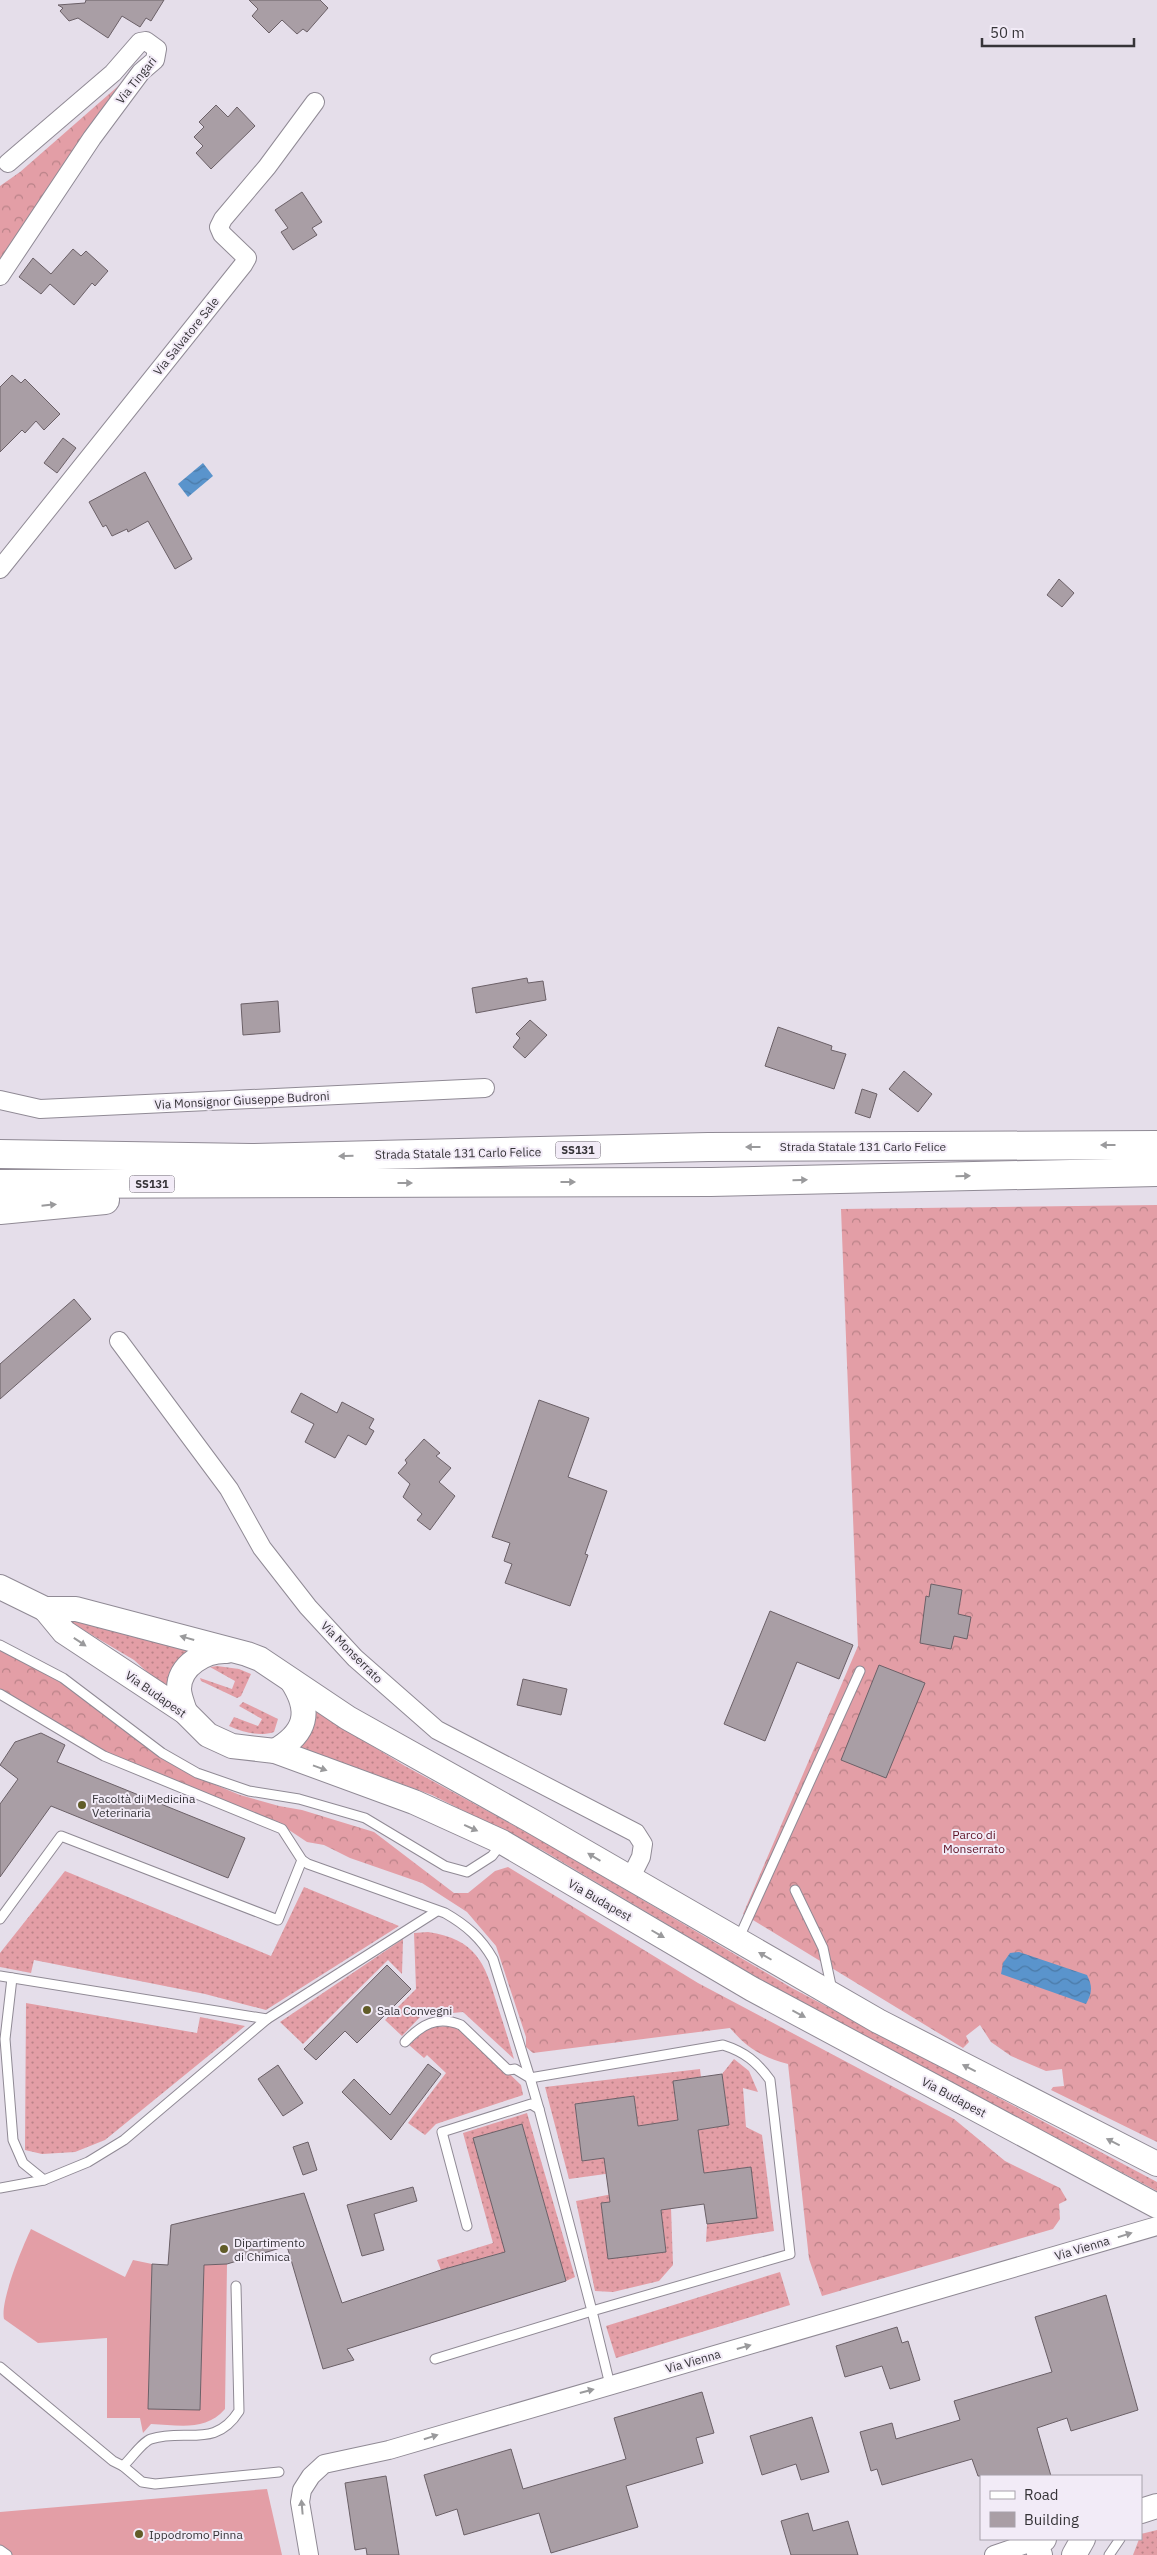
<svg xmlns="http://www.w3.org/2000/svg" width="1157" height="2555" viewBox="0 0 1157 2555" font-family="'IBM Plex Sans',sans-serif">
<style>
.grass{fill:url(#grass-dots)}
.forest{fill:url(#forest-crowns)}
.garden{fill:#e39ea6}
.water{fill:url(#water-waves)}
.building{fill:#a99ea5;stroke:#6b6067}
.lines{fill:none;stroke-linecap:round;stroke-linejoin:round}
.lane-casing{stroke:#908a95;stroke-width:11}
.street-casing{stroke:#908a95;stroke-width:20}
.secondary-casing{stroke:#908a95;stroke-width:26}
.highway-casing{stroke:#908a95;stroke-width:30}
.lane{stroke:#fff;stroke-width:9}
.street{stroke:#fff;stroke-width:18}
.secondary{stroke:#fff;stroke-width:24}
.highway{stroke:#fff;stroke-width:28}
.oneway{fill:#9a9a9c}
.poi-dot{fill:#615c28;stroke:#f2ebf7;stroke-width:2}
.labels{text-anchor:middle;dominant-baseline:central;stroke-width:4;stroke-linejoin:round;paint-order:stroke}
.shield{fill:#f2ebf7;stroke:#6e6b71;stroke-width:1}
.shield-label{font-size:11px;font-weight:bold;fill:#363438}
.street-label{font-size:12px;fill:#363438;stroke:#f2ebf7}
.poi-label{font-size:12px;fill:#363438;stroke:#f2ebf7;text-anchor:start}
.park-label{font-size:12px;fill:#5d1124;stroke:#f2ebf7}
</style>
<defs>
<pattern id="grass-dots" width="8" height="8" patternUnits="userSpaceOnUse" patternTransform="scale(1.25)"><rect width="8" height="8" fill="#e39ea6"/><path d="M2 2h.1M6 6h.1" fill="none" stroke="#b98288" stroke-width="1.8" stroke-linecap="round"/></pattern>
<pattern id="forest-crowns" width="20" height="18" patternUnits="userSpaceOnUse" patternTransform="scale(1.25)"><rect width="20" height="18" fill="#e39ea6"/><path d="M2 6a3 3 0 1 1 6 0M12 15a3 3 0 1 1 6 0" fill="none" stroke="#b98288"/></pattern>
<pattern id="water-waves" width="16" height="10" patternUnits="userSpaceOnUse" patternTransform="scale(1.25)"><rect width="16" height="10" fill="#5a94cc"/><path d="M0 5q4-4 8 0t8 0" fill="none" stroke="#4b7aa7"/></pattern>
</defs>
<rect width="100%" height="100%" fill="#e5deea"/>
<g class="grass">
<path d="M70 1618 187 1651 177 1665 169 1692 134 1660 70 1622Z"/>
<path d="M217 1666 239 1669 251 1674 241 1696 237 1698 201 1681 200 1678 232 1689 235 1681 210 1667Z"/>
<path d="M243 1702 278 1719 274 1732C259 1737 243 1732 229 1726L234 1717 258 1726 262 1719 239 1706Z"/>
<path d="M312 1709 405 1766 546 1843 792 1988 1157 2182V2191L788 1996 542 1850 432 1795 296 1746Z"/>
<path d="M65 1871 271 1956 304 1887 399 1926 266 2010 205 1994 34 1960 31 1973 0 1967V1953Z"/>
<path d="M428 1932C476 1939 485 1963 497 2004 503 2022 509 2041 514 2059L463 2012 421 2016 402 2036 385 2020 416 1989 414 1933Z"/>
<path d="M403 1939 402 1974 388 1960 303 2044 280 2022Z"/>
<path d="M26 2003 197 2033 200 2017 245 2026 105 2140 75 2152 42 2154 25 2150Z"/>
<path d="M455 2026 461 2027 521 2085 523 2095 436 2124 425 2135 408 2123 446 2073 427 2055 424 2058 409 2045 429 2027Z"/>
<path d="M734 2059 749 2071 758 2092 743 2088 746 2127 762 2135 774 2231 706 2242 707 2224 757 2217 751 2167 704 2173 698 2130 729 2125 722 2074Z"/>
<path d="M700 2069 701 2077 673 2081 678 2120 638 2126 634 2096 575 2104 582 2161 625 2155 627 2171 569 2179 545 2087Z"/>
<path d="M527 2113 575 2277 566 2281 522 2124 505 2252 441 2270 437 2260 493 2243 463 2133Z"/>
<path d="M628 2191 630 2199 601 2203 608 2258 666 2252 661 2209 671 2208 673 2265 659 2281 613 2292 595 2291 576 2201Z"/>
<path d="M780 2272 790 2305 616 2358 606 2326Z"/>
<path d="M1157 2530V2555H1133L1141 2534Z"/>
</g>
<g class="forest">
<path d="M124 81 0 262V186L20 172Z"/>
<path d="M1157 1205V2142L1051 2090 1053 2087 1064 2086 1062 2069 1046 2071 1011 2056 991 2042 980 2025 966 2036 969 2042 963 2048 743 1914 858 1646 841 1209Z"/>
<path d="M0 1649 69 1687 164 1760 199 1778 240 1795 279 1806 302 1810 374 1832 454 1893H468L495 1871 508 1867 698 1983 954 2119 1005 2161 1060 2188 1067 2200 1059 2204 1060 2219 1053 2229 822 2296 809 2259 788 2064C762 2057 747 2048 730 2028L533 2053 526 2047V2037L496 1946 467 1912 422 1883 350 1858 324 1845 307 1842 283 1826 106 1754 0 1692Z"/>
</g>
<g class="garden">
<path d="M31 2229 125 2277 133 2260 152 2264 148 2409 200 2410 204 2265 227 2264 225 2409C205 2432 178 2425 151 2424L143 2433 140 2418H107V2338L38 2343 4 2319C0 2301 22 2248 31 2229Z"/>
<path d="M267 2489 282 2555H0V2512Z"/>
</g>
<g class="water">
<path d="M203 463 213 476 188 497 178 484Z"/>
<path d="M1019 1952 1087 1975C1093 1987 1092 1993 1086 2004L1001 1974 1003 1963 1010 1953Z"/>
</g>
<g class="building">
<path d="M86 0H164L151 21 146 18 140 27 122 16 108 38 78 18 69 21 60 11 63 8 58 5 85 3Z"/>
<path d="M249 0H320L328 8 307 32 303 29 297 34 282 20 269 33 252 16 258 9Z"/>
<path d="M216 105 228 117 237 107 255 126 211 169 196 153 203 146 194 137 204 127 199 122Z"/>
<path d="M302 192 322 222 312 228 317 235 293 250 281 232 288 228 275 210Z"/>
<path d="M73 249 81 256 86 251 108 271 95 286 92 283 74 305 50 284 41 294 19 277 33 258 51 274Z"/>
<path d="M12 375 21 383 25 379 60 414 44 430 36 421 25 433 22 430 0 452V387Z"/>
<path d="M63 438 76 448 57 473 44 463Z"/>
<path d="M145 472 192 559 175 569 148 521 128 532 127 529 112 536 106 525 103 527 89 502Z"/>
<path d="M1059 579 1074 593 1062 607 1047 595Z"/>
<path d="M527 978 528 983 543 981 546 1000 476 1013 472 988Z"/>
<path d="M278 1001 280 1032 243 1035 241 1004Z"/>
<path d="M530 1020 547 1035 525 1058 513 1047 520 1038 516 1034Z"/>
<path d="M778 1027 832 1046 831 1050 846 1054 834 1089 765 1066Z"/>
<path d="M904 1071 932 1094 918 1112 889 1089Z"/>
<path d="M862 1089 877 1094 870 1118 855 1113Z"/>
<path d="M74 1299 91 1319 0 1399V1364Z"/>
<path d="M301 1393 337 1413 342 1402 374 1419 369 1428 374 1431 366 1445 348 1435 335 1458 305 1442 314 1424 291 1412Z"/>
<path d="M539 1400 589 1418 568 1477 607 1491 585 1554 588 1555 570 1606 505 1583 512 1564 504 1561 510 1543 492 1537Z"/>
<path d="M424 1439 440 1453 436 1456 451 1468 439 1482 455 1496 430 1530 417 1520 422 1514 403 1497 410 1484 398 1473 407 1463 405 1460Z"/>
<path d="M931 1584 962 1590 958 1614 971 1617 967 1639 954 1636 951 1649 920 1643 926 1596 929 1597Z"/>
<path d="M770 1611 853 1645 839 1679 797 1662 765 1741 724 1724Z"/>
<path d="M879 1665 925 1683 886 1778 841 1760Z"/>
<path d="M523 1679 567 1689 561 1715 517 1705Z"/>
<path d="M41 1733 65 1745 57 1762 245 1838 228 1878 51 1806 0 1877V1804L18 1779 0 1765 15 1742Z"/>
<path d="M387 1965 411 1989 357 2043 345 2031 316 2060 304 2049Z"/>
<path d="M428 2064 441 2074 391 2140 342 2092 354 2079 390 2115Z"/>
<path d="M278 2065 303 2103 283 2116 258 2079Z"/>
<path d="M722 2074 729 2125 698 2130 704 2173 751 2167 757 2218 707 2224 704 2204 661 2210 666 2252 608 2259 601 2203 610 2202 604 2158 582 2161 575 2104 634 2096 638 2126 678 2120 673 2081Z"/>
<path d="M522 2124 566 2281 347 2349 354 2360 323 2369 287 2246 227 2264 204 2265 200 2410 148 2409 152 2264 168 2265 171 2225 304 2193 342 2303 441 2270 505 2252 473 2138Z"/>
<path d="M308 2142 317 2170 303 2175 293 2147Z"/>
<path d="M413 2187 417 2201 374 2214 384 2250 362 2256 347 2205Z"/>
<path d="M1106 2295 1138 2410 1071 2431 1067 2418 1037 2428 1051 2476H978L972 2459 882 2485 877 2469 871 2471 860 2432 892 2423 896 2439 960 2420 954 2401 1052 2372 1035 2317Z"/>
<path d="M897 2327 902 2343 908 2341 920 2380 890 2389 882 2366 845 2377 836 2346Z"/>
<path d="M702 2392 714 2433 696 2438 703 2463 626 2486 638 2527 551 2553 539 2513 464 2535 457 2509 436 2516 424 2475 511 2449 523 2489 626 2459 614 2418Z"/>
<path d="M812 2417 829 2472 801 2480 796 2464 762 2475 750 2436Z"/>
<path d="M386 2476 399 2555H367L366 2548 355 2550 345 2483Z"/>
<path d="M808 2513 813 2531 848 2521 858 2555H791L781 2521Z"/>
</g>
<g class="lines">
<g class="lane-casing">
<g id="lane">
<path d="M0 1645 63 1678 162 1753 197 1773 249 1791 299 1799 365 1818 445 1866 467 1872 492 1856 502 1843"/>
<path d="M0 1694 104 1756 282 1829 302 1860 308 1864 445 1913C466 1925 481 1938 493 1959L530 2078 723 2045C745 2052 757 2062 770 2080L790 2254 592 2311 610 2385"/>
<path d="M795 1890 823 1948 832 1990"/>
<path d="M0 1919 61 1836 278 1920 302 1860"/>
<path d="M738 1940 860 1671"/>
<path d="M0 1976 267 2019 437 1911"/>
<path d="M405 2042C421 2025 437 2015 461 2025L508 2070 515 2069 530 2078 539 2109"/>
<path d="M44 2180 88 2162 124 2140 267 2019"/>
<path d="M0 2188 44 2180 23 2163 13 2140 5 2039 12 1978"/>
<path d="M435 2359 592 2311 539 2109 531 2104 442 2132 467 2226"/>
<path d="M0 2367 113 2461 123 2466C131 2459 142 2442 151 2439 186 2428 215 2449 239 2411L236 2286"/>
<path d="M123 2466 142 2482 155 2484 279 2472"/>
<path d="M0 2550 7 2555"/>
<path d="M1109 2555 1120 2539"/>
</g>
</g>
<g class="street-casing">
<g id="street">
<path d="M0 276 92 138 141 72 155 60 157 49 146 41 140 42 113 73 8 163"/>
<path d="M0 569 243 265 247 258 222 234 219 227 223 219 267 167 315 102"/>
<path d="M0 1100 40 1109 485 1088"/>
<path d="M119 1341 229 1489 262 1548 308 1607 355 1658 437 1730 636 1833 643 1844 641 1857 630 1879"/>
<path d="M309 2555 300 2502 302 2490 311 2476 324 2464 389 2450 1157 2226"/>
<path d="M994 2555 1035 2541"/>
</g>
</g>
<g class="secondary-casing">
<g id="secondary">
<path d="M0 1587 45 1609H76L247 1654 260 1659 348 1718 530 1820 878 2021 1157 2164"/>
<path d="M45 1609 64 1632 185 1712 208 1735 232 1746 275 1751 414 1802 502 1842 752 1989 1157 2206"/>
<path d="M185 1712C183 1705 179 1696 179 1689 179 1665 206 1650 227 1651"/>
<path d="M275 1751C306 1733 312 1712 292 1681"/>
<path d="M1141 2511 1157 2506"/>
<path d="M1040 2555 1035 2541 1044 2539"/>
<path d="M1074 2555 1083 2539"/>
</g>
</g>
<g class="highway-casing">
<g id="highway">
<path d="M0 1154 251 1158 708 1147 1157 1145"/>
<path d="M0 1184 711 1182 1157 1172"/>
<path d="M0 1210 105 1200"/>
</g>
</g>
<use href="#lane" class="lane"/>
<use href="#street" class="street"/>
<use href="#secondary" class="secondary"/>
<use href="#highway" class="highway"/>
</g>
<defs><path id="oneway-solid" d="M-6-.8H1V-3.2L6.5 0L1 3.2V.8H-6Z" transform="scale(1.25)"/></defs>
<g class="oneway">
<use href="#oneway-solid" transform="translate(1108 1145) rotate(180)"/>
<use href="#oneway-solid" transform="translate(753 1147) rotate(180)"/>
<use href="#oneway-solid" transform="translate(346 1156) rotate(179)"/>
<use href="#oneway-solid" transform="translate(963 1176) rotate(-1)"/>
<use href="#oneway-solid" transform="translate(800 1180) rotate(-1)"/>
<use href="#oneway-solid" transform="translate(568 1182)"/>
<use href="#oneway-solid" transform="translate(405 1183)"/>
<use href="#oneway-solid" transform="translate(49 1205) rotate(-6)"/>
<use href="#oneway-solid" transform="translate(187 1638) rotate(-164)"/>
<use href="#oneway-solid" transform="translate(80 1642) rotate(34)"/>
<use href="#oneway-solid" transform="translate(320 1768) rotate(20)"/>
<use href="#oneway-solid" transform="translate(471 1828) rotate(24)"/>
<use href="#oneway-solid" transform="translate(594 1857) rotate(-149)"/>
<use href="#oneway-solid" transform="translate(658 1934) rotate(30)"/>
<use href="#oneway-solid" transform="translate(765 1956) rotate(-150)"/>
<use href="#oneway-solid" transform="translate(799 2014) rotate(28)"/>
<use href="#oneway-solid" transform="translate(969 2068) rotate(-153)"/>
<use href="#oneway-solid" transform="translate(1113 2142) rotate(-153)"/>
<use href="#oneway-solid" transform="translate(1125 2235) rotate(-17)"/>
<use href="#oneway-solid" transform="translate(744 2347) rotate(-16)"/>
<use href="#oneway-solid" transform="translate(587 2391) rotate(-15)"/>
<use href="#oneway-solid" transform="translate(431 2437) rotate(-17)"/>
<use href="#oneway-solid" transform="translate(302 2507) rotate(-95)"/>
</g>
<g class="poi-dot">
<circle cx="82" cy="1805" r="5"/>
<circle cx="367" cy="2010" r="5"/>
<circle cx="224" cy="2249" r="5"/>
<circle cx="139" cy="2534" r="5"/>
</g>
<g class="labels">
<g class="shield">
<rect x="555.5" y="1141.5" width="45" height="17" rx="4"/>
<rect x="129.5" y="1175.5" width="45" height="17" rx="4"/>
</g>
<g class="shield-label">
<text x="578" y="1150">SS131</text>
<text x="152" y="1184">SS131</text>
</g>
<g class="street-label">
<text transform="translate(136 80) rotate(-51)">Via Tingari</text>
<text transform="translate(186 336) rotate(-51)">Via Salvatore Sale</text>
<text transform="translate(242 1100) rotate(-3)">Via Monsignor Giuseppe Budroni</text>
<text x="863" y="1146">Strada Statale 131 Carlo Felice</text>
<text transform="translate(458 1153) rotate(-1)">Strada Statale 131 Carlo Felice</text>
<text transform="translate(352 1652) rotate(45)">Via Monserrato</text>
<text transform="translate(156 1694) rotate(35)">Via Budapest</text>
<text transform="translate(600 1900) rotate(30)">Via Budapest</text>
<text transform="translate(954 2097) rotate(28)">Via Budapest</text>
<text transform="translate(1082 2248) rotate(-17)">Via Vienna</text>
<text transform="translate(693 2361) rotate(-16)">Via Vienna</text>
</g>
<g class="poi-label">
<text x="92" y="1798">Facoltà di Medicina<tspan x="92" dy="14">Veterinaria</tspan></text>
<text x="377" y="2010">Sala Convegni</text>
<text x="234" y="2242">Dipartimento<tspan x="234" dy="14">di Chimica</tspan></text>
<text x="149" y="2534">Ippodromo Pinna</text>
</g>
<g class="park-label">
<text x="974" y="1834">Parco di<tspan x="974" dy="14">Monserrato</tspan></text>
</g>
</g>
<rect x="980" y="2475" width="162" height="65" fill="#f2ebf7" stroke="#a7a2ab"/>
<rect x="990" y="2491" width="25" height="8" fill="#ffffff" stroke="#a7a2ab"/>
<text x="1024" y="2500" font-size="15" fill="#363438">Road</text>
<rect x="990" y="2512" width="25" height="15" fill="#a99ea5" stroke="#a7a2ab"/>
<text x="1024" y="2525" font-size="15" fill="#363438">Building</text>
<path d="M982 38v8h152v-8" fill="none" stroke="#363438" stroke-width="2.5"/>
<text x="990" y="38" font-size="15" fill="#363438" stroke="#f2ebf7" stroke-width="4" paint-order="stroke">50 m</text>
</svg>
